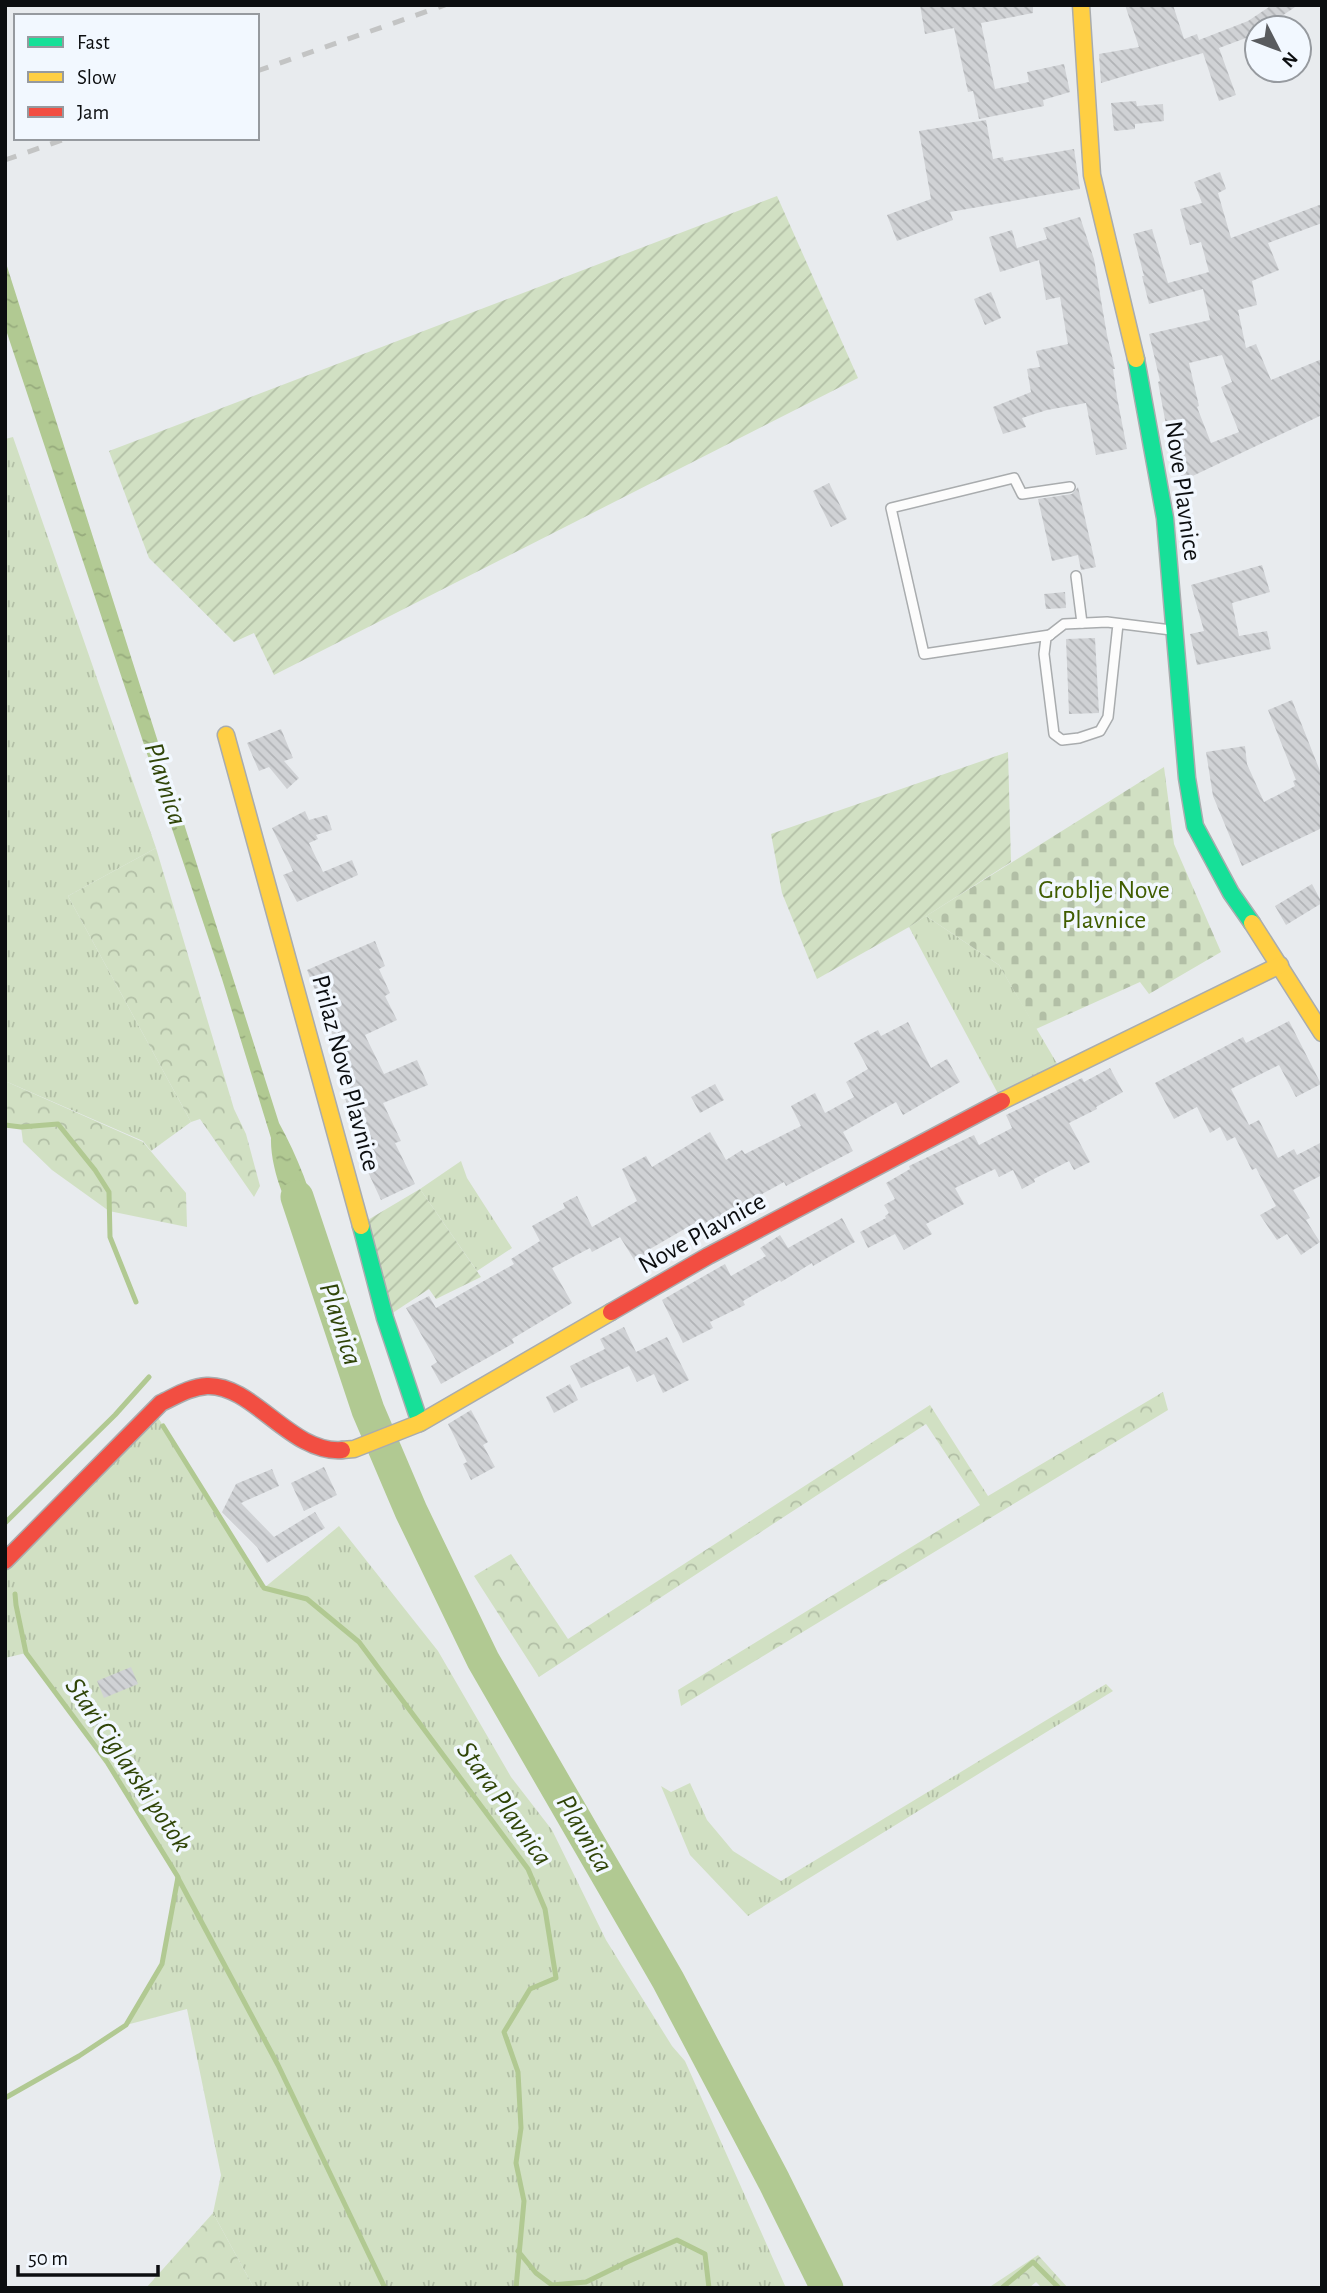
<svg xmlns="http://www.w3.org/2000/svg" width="1327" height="2293" viewBox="0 0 1327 2293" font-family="'Alegreya Sans',sans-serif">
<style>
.grass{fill:url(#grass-tufts)}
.forest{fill:url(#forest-crowns)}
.cemetery{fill:url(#cemetery-stones)}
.garden{fill:url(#garden-furrows)}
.water{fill:url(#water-ripples)}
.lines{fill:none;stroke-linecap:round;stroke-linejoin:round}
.stream{stroke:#b1c992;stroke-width:5}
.river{stroke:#b1c992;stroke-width:33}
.building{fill:url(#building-back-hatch);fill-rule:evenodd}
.lane-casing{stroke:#a9acae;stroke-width:12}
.fast-casing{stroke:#a9acae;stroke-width:19}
.slow-casing{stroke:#a9acae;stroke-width:19}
.jam-casing{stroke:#a9acae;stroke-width:19}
.lane{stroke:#fcfcfc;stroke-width:9}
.fast{stroke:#16e098;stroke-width:16}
.slow{stroke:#ffcf43;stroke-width:16}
.jam{stroke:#f24e42;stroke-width:16}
.rail{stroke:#c3c4c4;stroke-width:5;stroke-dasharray:12 12;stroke-linecap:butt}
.labels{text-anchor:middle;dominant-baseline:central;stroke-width:7;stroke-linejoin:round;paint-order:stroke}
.street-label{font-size:26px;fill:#0c0e10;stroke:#f2f8ff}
.park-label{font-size:26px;fill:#405d00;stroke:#f2f8ff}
.water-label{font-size:28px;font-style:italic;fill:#304508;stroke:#f2f8ff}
</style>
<defs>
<pattern id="grass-tufts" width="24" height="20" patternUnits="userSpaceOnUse" patternTransform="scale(1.75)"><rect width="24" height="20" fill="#d1e0c3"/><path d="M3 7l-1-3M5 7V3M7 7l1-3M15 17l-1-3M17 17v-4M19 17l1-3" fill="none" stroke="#b2bfa6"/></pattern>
<pattern id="forest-crowns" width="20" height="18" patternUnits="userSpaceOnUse" patternTransform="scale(1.75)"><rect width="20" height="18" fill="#d1e0c3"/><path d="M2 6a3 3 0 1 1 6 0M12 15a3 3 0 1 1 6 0" fill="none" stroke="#b2bfa6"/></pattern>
<pattern id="cemetery-stones" width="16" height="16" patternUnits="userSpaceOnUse" patternTransform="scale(1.75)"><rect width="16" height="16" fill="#d1e0c3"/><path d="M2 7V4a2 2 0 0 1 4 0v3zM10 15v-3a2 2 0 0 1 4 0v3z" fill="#b2bfa6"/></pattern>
<pattern id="garden-furrows" width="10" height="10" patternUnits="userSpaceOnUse" patternTransform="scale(1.75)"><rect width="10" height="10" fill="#d1e0c3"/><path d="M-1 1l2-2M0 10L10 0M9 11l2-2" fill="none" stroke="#b2bfa6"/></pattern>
<pattern id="water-ripples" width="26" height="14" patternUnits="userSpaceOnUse" patternTransform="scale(1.75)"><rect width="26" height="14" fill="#b1c992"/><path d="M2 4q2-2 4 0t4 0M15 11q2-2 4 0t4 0" fill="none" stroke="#97ab7d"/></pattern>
<pattern id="building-back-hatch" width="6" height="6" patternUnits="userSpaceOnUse" patternTransform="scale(1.75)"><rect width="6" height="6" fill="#d0d2d5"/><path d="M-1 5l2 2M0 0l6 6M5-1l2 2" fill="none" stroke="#b1b3b6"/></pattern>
</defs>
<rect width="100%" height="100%" fill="#e8ebee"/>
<g class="grass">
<path d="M13 437 156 848 68 896 191 1122 151 1151 143 1141 5 1081V439Z"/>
<path d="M926 916 999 965 1062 1072 1002 1101 909 927Z"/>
<path d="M461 1161 467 1178 512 1248 477 1271 420 1189Z"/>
<path d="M154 1411 264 1588 339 1526 438 1651 511 1777 552 1830 606 1940 672 2046 685 2061 786 2288H254L213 2213 221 2175 187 2009 126 2025 162 1964 178 1877 107 1762 26 1653 5 1658V1561Z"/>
<path d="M1106 1684 1113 1691 748 1916 690 1855 661 1786 671 1792 690 1783 707 1820 733 1851 781 1881Z"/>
</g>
<g class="forest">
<path d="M156 848 234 1109 246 1134 260 1186 254 1197 200 1119 191 1122 68 896Z"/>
<path d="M5 1081 143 1142 186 1193 187 1227 109 1211 52 1170 23 1142 21 1127 5 1125Z"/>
<path d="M1163 1392 1168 1410 681 1706 678 1690 980 1505 926 1424 539 1677 474 1576 511 1554 568 1639 930 1405 988 1496Z"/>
<path d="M213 2213 254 2288H146Z"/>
<path d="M1038 2255 1068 2288H1042L1036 2282 1029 2288H988Z"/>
</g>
<path class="cemetery" d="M1164 767 1174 844 1221 952 1149 994 1140 982 1036 1029 999 965 926 916Z"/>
<g class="garden">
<path d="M777 196 858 378 274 675 254 633 234 642 149 558 109 451Z"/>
<path d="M1008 752 1011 862 909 927 817 979 782 893 771 834Z"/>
<path d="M420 1189 481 1277 436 1299 429 1289 385 1318 361 1224Z"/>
</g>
<path class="water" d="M5 260 279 1123C297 1156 313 1194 319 1231L311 1239C288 1218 270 1169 271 1138L222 979 5 327Z"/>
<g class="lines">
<g class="stream">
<path d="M5 1125 21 1127 58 1124 95 1170 109 1192 110 1237 136 1302"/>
<path d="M163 1426 264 1588 307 1599 359 1642 528 1869 545 1909 556 1978 530 1989 504 2032 518 2072 521 2128 516 2163 524 2201 516 2288"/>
<path d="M5 1523 115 1415 149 1377"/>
<path d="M178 1878 278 2065 385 2288"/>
<path d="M5 2098 79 2056 126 2025 162 1964 178 1877 107 1762 26 1653 16 1605 15 1594"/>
<path d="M518 2251 536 2273 552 2285 586 2282 627 2262 677 2240 705 2254 709 2288"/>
<path d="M1002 2288 1033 2262 1059 2288"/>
</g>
<path class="river" d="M297 1197 368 1410 411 1511 483 1660 668 1980 774 2181 827 2288"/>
</g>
<g class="building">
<path d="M920 5H1033V13L981 23 995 89 1029 82 1027 72 1064 64 1070 92 1043 100 1044 106 979 119 973 91 968 92 954 28 925 34Z"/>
<path d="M1125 5H1173L1184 39 1197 34 1199 40 1248 21 1272 5H1298L1264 28H1257V33L1254 35 1219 48 1236 95 1219 101 1203 53 1101 83 1099 54 1139 47Z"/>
<path d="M1136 101 1137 106 1163 104 1164 121 1135 124V129L1114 131 1111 103Z"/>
<path d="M986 120 993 159 1003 157 1004 161 1074 149 1080 189 950 212 953 220 897 241 887 215 931 199 919 131Z"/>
<path d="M1220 172 1226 189 1218 193 1231 238 1322 204V223L1268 243 1279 270 1252 281 1257 305 1238 310 1246 348 1256 344 1271 380 1322 359V415L1182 481 1170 424 1166 425 1158 382 1160 381 1149 334 1210 320 1203 289 1149 304 1142 276H1144L1133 234 1152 229 1168 283 1209 272 1201 242 1190 245 1180 209 1202 203 1194 182ZM1222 355 1232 382 1221 387 1239 432 1211 443 1197 407 1199 406 1189 363Z"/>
<path d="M1080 217 1094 259 1107 335 1115 369H1113L1117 397 1127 449 1096 455 1086 403 1047 410 1022 418 1026 427 1003 434 993 407 1031 392 1027 369 1040 367 1036 351 1068 344 1060 297 1046 300 1039 260 1000 272 989 237 1012 230 1017 248 1047 239 1043 228Z"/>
<path d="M991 292 1001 318 985 325 974 299Z"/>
<path d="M829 483 847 519 831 527 813 491Z"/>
<path d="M1078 487 1096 567 1081 570 1078 555 1052 561 1038 499 1072 494Z"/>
<path d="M1262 565 1270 592 1232 603 1239 636 1267 631 1271 649 1197 665 1190 634 1204 631 1191 585Z"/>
<path d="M1065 592 1066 608 1046 609 1044 594Z"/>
<path d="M1095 638 1099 713 1069 714 1066 639Z"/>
<path d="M1292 700 1322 776V828L1242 866 1213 796 1206 752 1245 746 1247 764 1264 802 1295 786 1293 781 1296 780 1268 710Z"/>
<path d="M281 729 293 758 284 761 299 778 287 789 269 767 259 771 247 743Z"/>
<path d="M305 811 309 820 327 815 332 830 316 835 318 839 309 843 323 872 352 860 358 875 297 902 283 875 293 871 272 828Z"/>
<path d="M1312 884 1322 903 1286 925 1275 906Z"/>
<path d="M375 941 385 966 379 969 390 993 385 996 397 1020 365 1035 384 1074 417 1060 428 1085 383 1103 401 1141 395 1143 415 1184 381 1200 368 1172 374 1170 354 1129 357 1128 342 1091 350 1088 331 1047 337 1044 319 1006 321 1005 307 970Z"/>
<path d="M1289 1021 1321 1084 1296 1097 1279 1065 1231 1089 1249 1125 1259 1120 1278 1158 1294 1149 1297 1155 1322 1142V1175L1293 1190 1310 1218 1306 1220 1320 1242 1301 1255 1287 1234 1277 1240 1260 1215 1276 1206 1256 1168 1252 1170 1235 1137 1227 1141 1220 1127 1210 1133 1197 1107 1174 1119 1155 1083 1243 1037 1246 1043Z"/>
<path d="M908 1022 931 1068 947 1059 960 1082 903 1115 896 1102 843 1132 853 1151 786 1186 784 1182 753 1199 752 1197 704 1226 700 1220 650 1249 651 1251 635 1261 620 1237 592 1252 590 1248 552 1268 572 1303 512 1339 514 1343 441 1384 431 1366 437 1362 406 1308 429 1296 436 1308 514 1264 511 1259 540 1241 532 1226 565 1208 563 1203 577 1196 592 1227 637 1201 622 1169 646 1156 652 1167 710 1132 726 1160 742 1150 745 1154 801 1126 791 1106 815 1093 825 1113 854 1097 846 1082 868 1069 854 1043 878 1030 881 1036Z"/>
<path d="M1110 1068 1123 1092 1096 1107 1097 1109 1069 1123 1090 1162 1074 1170 1069 1161 1034 1179 1035 1182 1022 1189 1013 1170 999 1177 995 1169 955 1188 964 1204 926 1224 932 1234 904 1250 895 1234 868 1248 860 1232 886 1218 885 1216 889 1213 884 1205 895 1199 886 1183 910 1169 909 1166 974 1135 979 1145 1012 1128 1006 1115 1082 1078 1084 1082Z"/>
<path d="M715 1084 724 1100 700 1113 691 1097Z"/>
<path d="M842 1218 855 1242 813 1266 812 1263 781 1282 780 1280 743 1301 745 1305 710 1322 713 1328 683 1343 662 1300 725 1264 731 1276 766 1256 760 1248 780 1235 788 1248Z"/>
<path d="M624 1327 636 1352 667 1337 689 1380 663 1393 654 1374 637 1382 629 1366 581 1388 570 1366 605 1349 600 1339Z"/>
<path d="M570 1384 578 1400 554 1413 546 1397Z"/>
<path d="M471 1410 488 1442 483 1445 495 1467 471 1480 463 1464 467 1462 448 1424Z"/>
<path d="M324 1467 337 1495 304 1511 291 1483Z"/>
<path d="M272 1469 279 1486 241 1503 274 1537 315 1512 325 1528 267 1563 257 1547 222 1512 236 1484Z"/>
<path d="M131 1667 138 1684 104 1698 97 1681Z"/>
</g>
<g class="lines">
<g class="lane-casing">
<g id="lane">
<path d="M1076 576 1082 623"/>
<path d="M1118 624 1108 717 1100 731 1079 738 1062 740 1054 734 1044 654 1046 638 1064 624 1107 622 1171 630"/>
<path d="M1050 635 924 654 891 508 1014 478 1022 494 1070 487"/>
</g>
</g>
<g class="fast-casing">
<g id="fast">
<path d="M1136 359 1165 518 1187 778 1195 826 1231 893 1252 923"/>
<path d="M361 1226 385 1318 420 1423"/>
</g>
</g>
<g class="slow-casing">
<g id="slow">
<path d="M1081 5 1092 175 1136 359"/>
<path d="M226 735 361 1226"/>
<path d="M1252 923 1322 1033"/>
<path d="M1002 1101 1280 965"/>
<path d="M342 1450 354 1449 420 1423 611 1312"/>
</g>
</g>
<g class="jam-casing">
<g id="jam">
<path d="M611 1312 708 1256 1002 1101"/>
<path d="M5 1561 161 1403C176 1396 190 1387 207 1386 253 1384 291 1454 342 1450"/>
</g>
</g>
<use href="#lane" class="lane"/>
<use href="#fast" class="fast"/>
<use href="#slow" class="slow"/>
<use href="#jam" class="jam"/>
<g class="rail">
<path d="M257 71 445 5"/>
<path d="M5 160 68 138"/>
</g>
</g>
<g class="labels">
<g class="street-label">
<text transform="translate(1183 491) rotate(82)">Nove Plavnice</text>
<text transform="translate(346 1073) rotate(75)">Prilaz Nove Plavnice</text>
<text transform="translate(702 1233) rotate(-29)">Nove Plavnice</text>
</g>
<g class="park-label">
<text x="1104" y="890">Groblje Nove<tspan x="1104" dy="30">Plavnice</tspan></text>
</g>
<g class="water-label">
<text transform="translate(165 784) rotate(72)">Plavnica</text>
<text transform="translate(340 1324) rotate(72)">Plavnica</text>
<text transform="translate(128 1765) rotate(56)">Stari Ciglarski potok</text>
<text transform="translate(504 1804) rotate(55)">Stara Plavnica</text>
<text transform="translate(584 1834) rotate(60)">Plavnica</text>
</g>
</g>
<rect width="1327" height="2293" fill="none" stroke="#0c0e10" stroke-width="14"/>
<rect x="14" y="14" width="245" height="126" fill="#f2f8ff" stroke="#969a9f" stroke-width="2"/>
<rect x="28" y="37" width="35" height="10" fill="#16e098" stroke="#969a9f" stroke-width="2"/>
<text x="77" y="49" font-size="21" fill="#0c0e10">Fast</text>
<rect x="28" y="72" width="35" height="10" fill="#ffcf43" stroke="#969a9f" stroke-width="2"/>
<text x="77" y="84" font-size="21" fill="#0c0e10">Slow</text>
<rect x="28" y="107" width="35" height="10" fill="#f24e42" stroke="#969a9f" stroke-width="2"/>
<text x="77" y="119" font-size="21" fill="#0c0e10">Jam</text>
<g transform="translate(1278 49) rotate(132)"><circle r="33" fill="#f2f8ff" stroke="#969a9f" stroke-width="2"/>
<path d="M0-5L12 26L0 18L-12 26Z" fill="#595b5e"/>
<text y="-10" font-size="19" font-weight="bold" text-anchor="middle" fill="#0c0e10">N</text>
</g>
<path d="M18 2265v10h140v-10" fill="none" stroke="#0c0e10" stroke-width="3.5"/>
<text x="28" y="2265" font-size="21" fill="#0c0e10" stroke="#f2f8ff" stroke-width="5" paint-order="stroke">50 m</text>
</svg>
